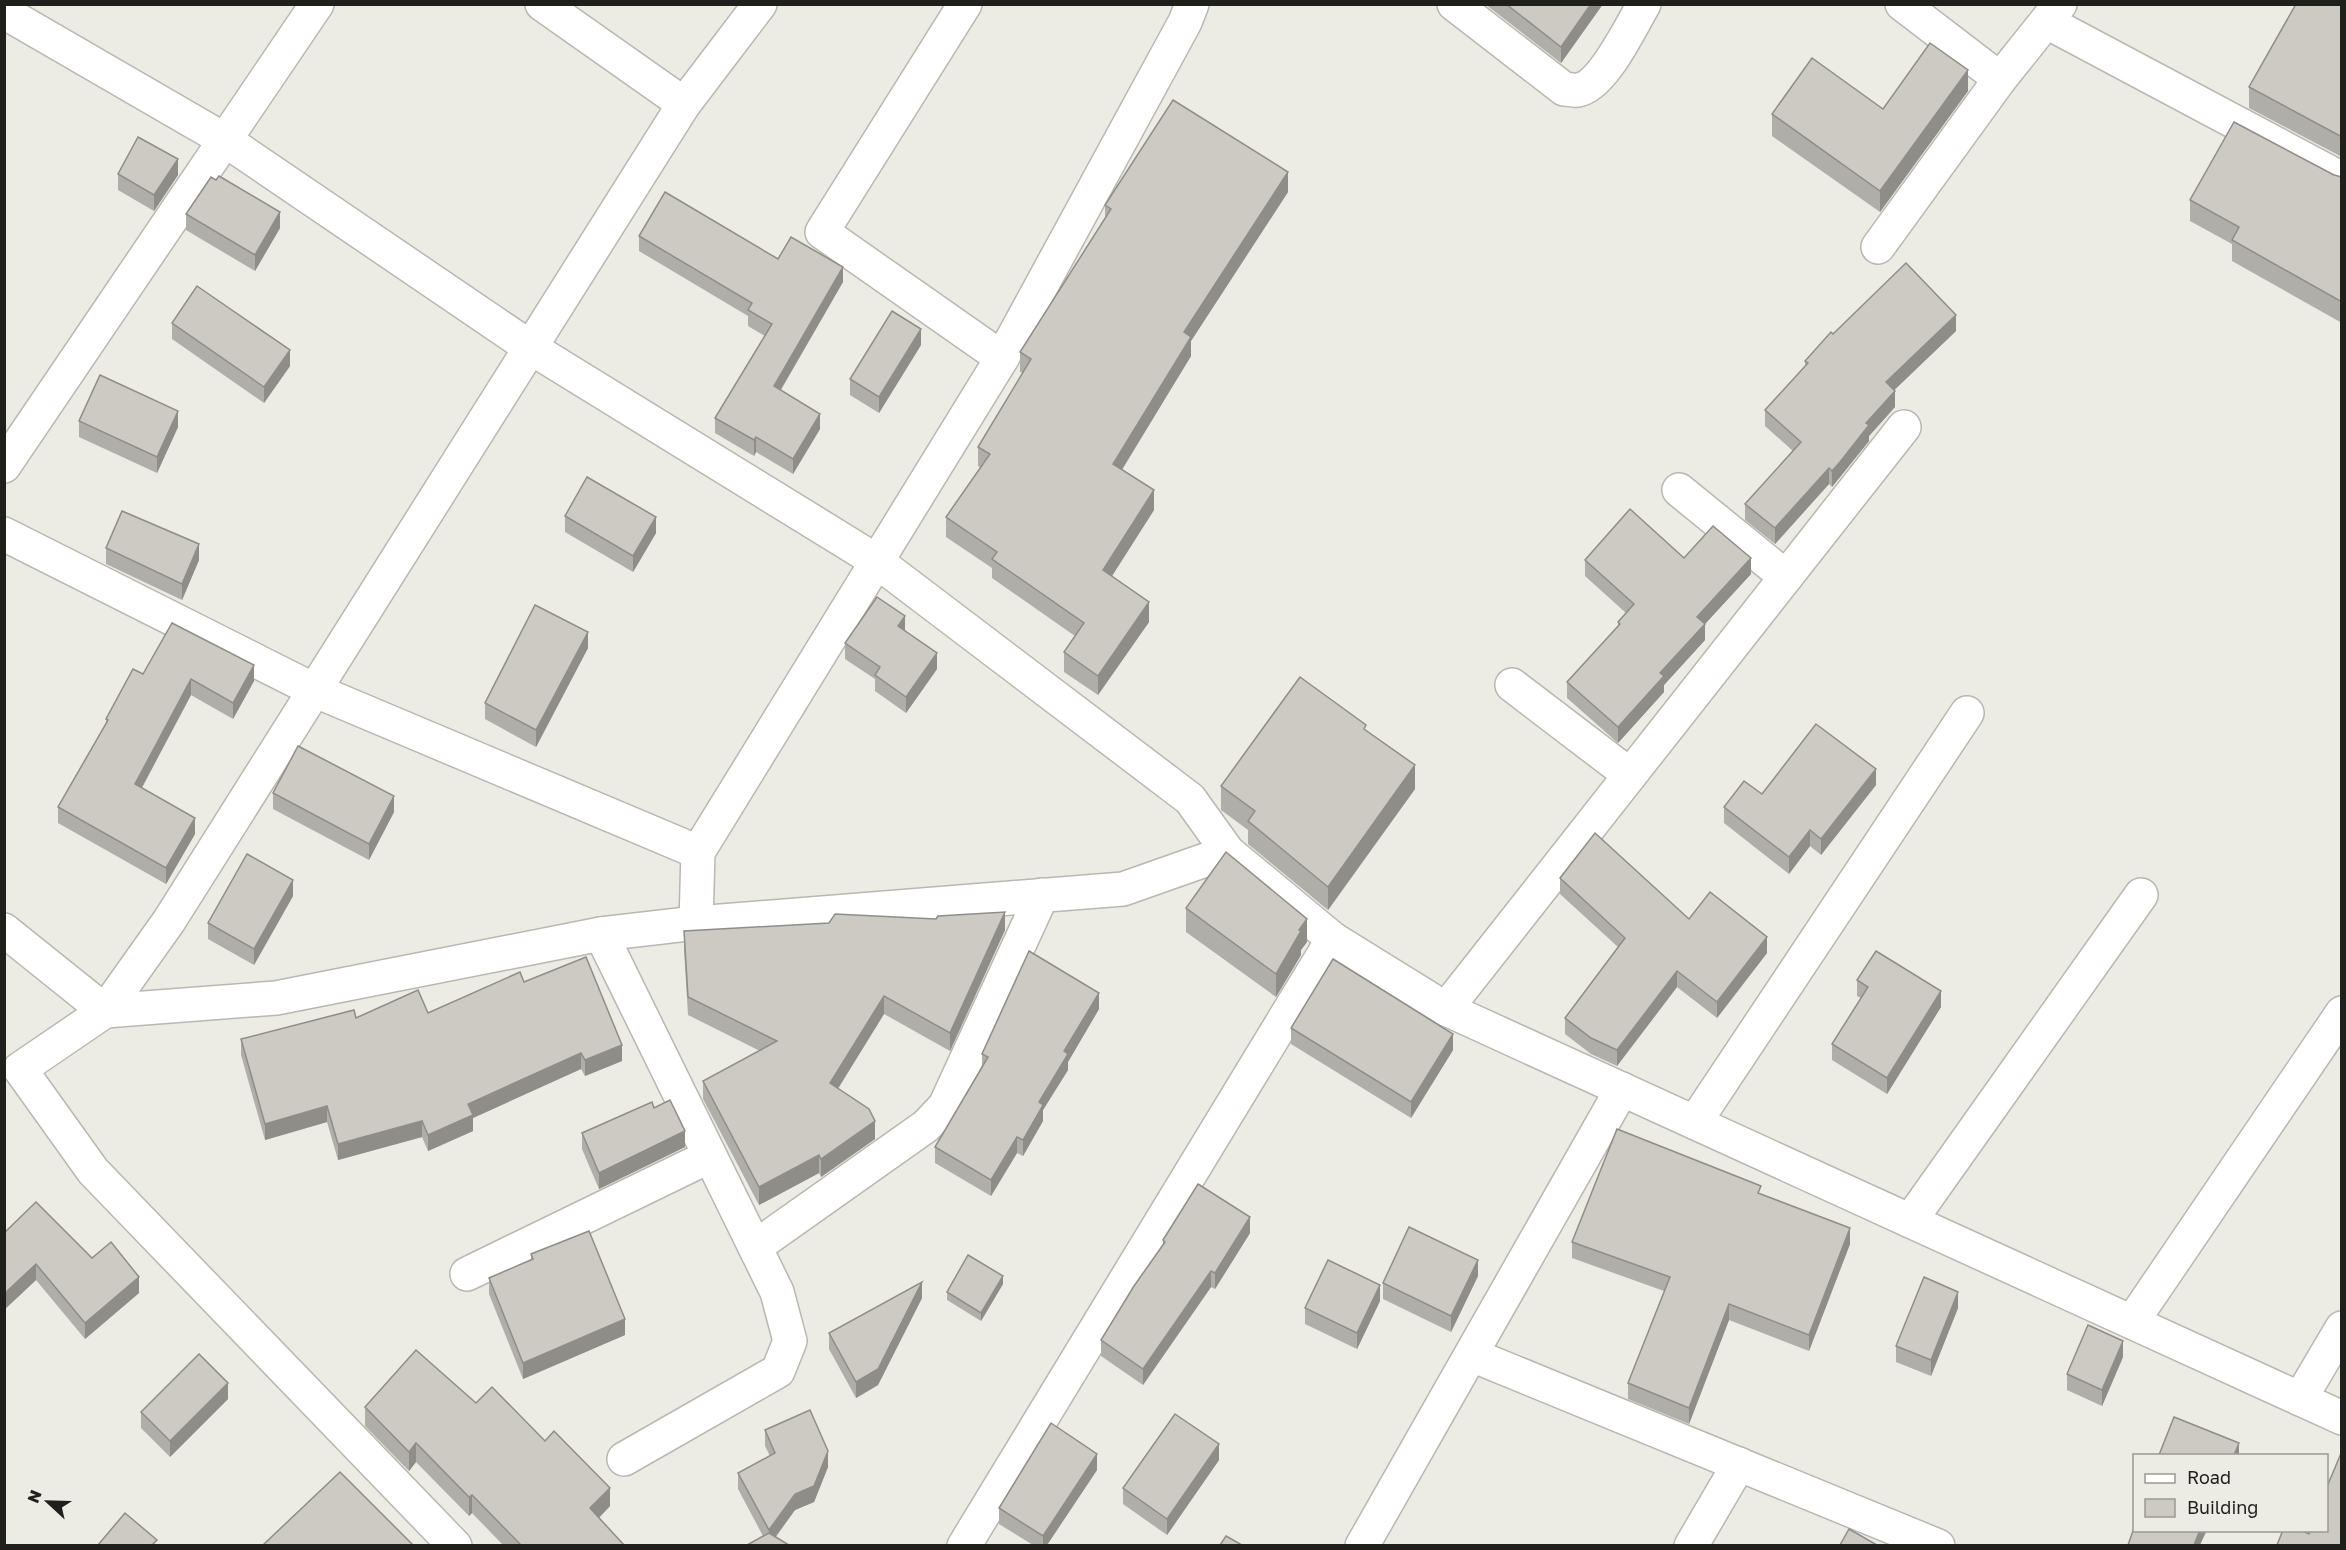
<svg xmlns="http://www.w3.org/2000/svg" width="2346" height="1550" viewBox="0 0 2346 1550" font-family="'Golos Text',sans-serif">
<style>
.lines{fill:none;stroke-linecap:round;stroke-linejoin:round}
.minor-casing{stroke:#b9b7b1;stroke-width:36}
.minor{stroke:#fff;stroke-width:33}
.wall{fill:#afaea8}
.shaded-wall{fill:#8f8d88}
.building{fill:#cccac3;stroke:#8f8d88;stroke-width:1.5}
</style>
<rect width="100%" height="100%" fill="#ecebe4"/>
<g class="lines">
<g class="minor-casing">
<g id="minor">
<path d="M542 4 684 104"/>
<path d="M965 4 822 232 1002 358"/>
<path d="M1454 4 1564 89C1568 89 1574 91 1578 90 1603 86 1631 26 1644 4"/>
<path d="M1902 4 2000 79"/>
<path d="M4 12 225 140 531 348 875 560 1190 799 1228 852 1333 939 1446 1009 2342 1418"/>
<path d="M2047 22 2342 179"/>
<path d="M1878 247 2000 79 2060 4"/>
<path d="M4 466 317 4"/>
<path d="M1679 490 1786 577"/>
<path d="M4 534 316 691 698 852"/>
<path d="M1512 685 1630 775"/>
<path d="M696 923 698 852 1002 358 1185 22 1192 4"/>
<path d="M4 930 105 1011 276 998 601 934 696 923 1123 889 1228 852"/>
<path d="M601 934 777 1292 790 1341 778 1371 624 1459"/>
<path d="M1446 1009 1904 427"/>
<path d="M1695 1122 1967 713"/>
<path d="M1910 1221 2141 895"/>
<path d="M755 1247 926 1126 945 1106 1042 895"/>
<path d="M467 1274 710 1156"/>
<path d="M2132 1322 2342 1013"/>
<path d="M1472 1355 1938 1546"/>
<path d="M2300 1399 2342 1328"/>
<path d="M455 1546 93 1171 20 1069 105 1011 169 921 684 104 760 4"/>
<path d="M964 1546 1333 939"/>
<path d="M1362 1546 1622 1089"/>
<path d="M1691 1546 1739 1464"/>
</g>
</g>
<use href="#minor" class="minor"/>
</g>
<g class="wall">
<path d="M1485 4H1603L1561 63Z"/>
<path d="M2342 4V157L2249 108V87Z"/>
<path d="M1968 91 1880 212 1772 136V114L1883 109Z"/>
<path d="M118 174 178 175 154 211 118 190Z"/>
<path d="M2334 175 2342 177V323L2232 261V244L2190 221V200Z"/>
<path d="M1288 192 1191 341V356L1122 470 1154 510 1112 576 1149 622 1098 695 1064 672V652L1075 636 992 578V568L946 537V517L981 468 978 466V447L1023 373 1020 372V352L1105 218V205Z"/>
<path d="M186 214 280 228 255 271 186 230Z"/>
<path d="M639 236 778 259 843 282 781 390 820 429 793 474 756 452 754 456 715 433V418L765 336 748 326V316L639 251Z"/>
<path d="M172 323 290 366 264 403 172 339Z"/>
<path d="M1956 331 1894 390 1895 407 1869 436V441L1832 487 1829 484 1775 544 1745 520V504L1793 451 1765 426V410L1805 366V361L1833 334Z"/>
<path d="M921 345 879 413 850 395V379Z"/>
<path d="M79 421 178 427 157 473 79 437Z"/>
<path d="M565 516 656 533 633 572 565 532Z"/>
<path d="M106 548 199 560 182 600 106 564Z"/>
<path d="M1684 558 1751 574 1705 624V640L1664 685V692L1618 743 1567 698V682L1618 627V622L1626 613 1585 576V560Z"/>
<path d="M905 630 937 669 906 713 875 691V679L845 659V643Z"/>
<path d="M588 648 536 747 485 719V703Z"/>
<path d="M143 674 254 681 233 719 191 695 142 788 195 834 166 884 58 823V807L106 723V719Z"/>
<path d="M1366 731 1415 789 1328 910 1248 844V830L1221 810V786Z"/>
<path d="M1876 785 1821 855 1810 846 1789 874 1724 823V807Z"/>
<path d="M273 793 394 812 369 860 273 809Z"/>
<path d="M1560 878 1689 919 1767 953 1717 1018 1677 987 1617 1066 1591 1054 1565 1034V1018L1618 947 1560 894Z"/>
<path d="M293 896 254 965 208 939V923Z"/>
<path d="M1186 908 1307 942 1301 950V955L1276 997 1186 932Z"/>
<path d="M1005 930 950 1051 884 1014 838 1089 875 1139 821 1177 819 1173 759 1205 703 1099V1081L760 1051 688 1015 684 949V931Z"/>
<path d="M1857 980 1941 1007 1887 1094 1832 1060V1044L1861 998 1857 996Z"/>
<path d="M524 982 622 1061 585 1076 581 1069 473 1118V1131L428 1151 422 1137 338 1160 327 1122 265 1140 241 1055V1039L356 1018 428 1013Z"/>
<path d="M1099 1009 1068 1062V1070L1043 1110V1121L1023 1156 1017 1153 991 1196 935 1163V1147L982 1067V1054Z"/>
<path d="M1291 1028 1453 1050 1411 1118 1291 1044Z"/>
<path d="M654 1108 685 1147 599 1189 582 1149V1133Z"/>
<path d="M1761 1194 1850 1244 1809 1351 1729 1320 1689 1424 1628 1399V1383L1664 1291 1572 1258V1242Z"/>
<path d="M4 1233 92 1258 139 1293 85 1339 36 1280 4 1310Z"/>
<path d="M1250 1233 1215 1289 1211 1287 1143 1385 1101 1356V1340L1163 1245V1240Z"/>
<path d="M531 1254 625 1335 523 1379 489 1294V1278L531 1260Z"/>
<path d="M1478 1276 1451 1332 1383 1299V1283Z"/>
<path d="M1003 1284 981 1321 947 1300V1292Z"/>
<path d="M922 1298 878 1385 856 1398 829 1349V1333Z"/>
<path d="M1380 1301 1357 1349 1305 1324V1308Z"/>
<path d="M1958 1308 1931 1376 1896 1362V1346Z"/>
<path d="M2123 1357 2102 1406 2067 1390V1374Z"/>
<path d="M228 1399 170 1457 141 1428V1412Z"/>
<path d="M476 1403 610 1506 599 1518 624 1545H503L472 1513 469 1516 416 1462 409 1471 365 1426V1407Z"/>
<path d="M765 1430 828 1467 814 1502 795 1510 776 1537 763 1536 738 1489V1473L770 1456 765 1446Z"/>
<path d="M1219 1460 1167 1535 1123 1504V1488Z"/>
<path d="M1097 1470 1047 1545H1033L999 1524V1508Z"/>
</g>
<g class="shaded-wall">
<path d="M1591 4H1603L1561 63V47Z"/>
<path d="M1968 70V91L1880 212V191Z"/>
<path d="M178 159V175L154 211V195Z"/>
<path d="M1288 172V192L1191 341V356L1113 484V464L1184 332Z"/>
<path d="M280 212V228L255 271V255Z"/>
<path d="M843 267V282L774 401V386Z"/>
<path d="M1956 315V331L1886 398V382Z"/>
<path d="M921 329V345L879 413V397Z"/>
<path d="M290 350V366L264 403V387Z"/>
<path d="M1895 391V407L1869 436V441L1832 487V471L1866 423Z"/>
<path d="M178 411V427L157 473V457Z"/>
<path d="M820 414V429L793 474V459Z"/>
<path d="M756 437V452L754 456V440Z"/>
<path d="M1829 468V484L1775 544V528Z"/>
<path d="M1154 490V510L1103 590V570Z"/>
<path d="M656 517V533L633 572V556Z"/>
<path d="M199 544V560L182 600V584Z"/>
<path d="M1751 558V574L1705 624V640L1664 685V692L1618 743V727L1697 617Z"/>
<path d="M1149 602V622L1098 695V676Z"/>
<path d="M905 616V632L898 626Z"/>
<path d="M588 632V648L536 747V730Z"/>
<path d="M937 653V669L906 713V697Z"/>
<path d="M254 665V681L233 719V703Z"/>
<path d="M191 679V695L135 800V784Z"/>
<path d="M1415 765V789L1328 910V887Z"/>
<path d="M1876 769V785L1821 855V839Z"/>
<path d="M394 796V812L369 860V844Z"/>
<path d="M195 818V834L166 884V868Z"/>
<path d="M1810 830V846L1789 874V857Z"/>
<path d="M293 880V896L254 965V949Z"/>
<path d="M1005 912V930L950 1051V1033Z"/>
<path d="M1307 919V942L1301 950V955L1276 997V974L1299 930Z"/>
<path d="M1767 937V953L1717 1018V1002Z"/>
<path d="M1677 971V987L1617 1066V1050Z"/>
<path d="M1941 991V1007L1887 1094V1078Z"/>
<path d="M1099 993V1009L1068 1062V1070L1043 1110V1121L1023 1156V1140L1039 1102 1064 1051Z"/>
<path d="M884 996V1014L830 1101V1083Z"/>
<path d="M1453 1034V1050L1411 1118V1102Z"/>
<path d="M622 1045V1061L585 1076V1060Z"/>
<path d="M581 1053V1069L473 1118V1131L428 1151V1135L468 1104Z"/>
<path d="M327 1106V1122L265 1140V1124Z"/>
<path d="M422 1121V1137L338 1160V1144Z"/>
<path d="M875 1121V1139L821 1177V1159Z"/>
<path d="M685 1131V1147L599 1189V1173Z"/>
<path d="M1017 1137V1153L991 1196V1180Z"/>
<path d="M819 1155V1173L759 1205V1187Z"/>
<path d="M1250 1217V1233L1215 1289V1273Z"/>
<path d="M1850 1228V1244L1809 1351V1335Z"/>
<path d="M1478 1260V1276L1451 1332V1316Z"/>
<path d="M36 1264V1280L4 1310V1294Z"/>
<path d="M1211 1271V1287L1143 1385V1369Z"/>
<path d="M1003 1276V1284L981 1321V1313Z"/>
<path d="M139 1277V1293L85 1339V1323Z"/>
<path d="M922 1282V1298L878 1385 856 1398V1382Z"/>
<path d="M1380 1285V1301L1357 1349V1333Z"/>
<path d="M1958 1292V1308L1931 1376V1360Z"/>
<path d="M1729 1304V1320L1689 1424V1408Z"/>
<path d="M625 1319V1335L523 1379V1363Z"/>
<path d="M2123 1341V1357L2102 1406V1390Z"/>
<path d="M228 1383V1399L170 1457V1441Z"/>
<path d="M416 1443V1462L409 1471V1452Z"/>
<path d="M2239 1443V1455H2234Z"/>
<path d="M1219 1444V1460L1167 1535V1519Z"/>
<path d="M828 1451V1467L814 1502 795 1510 769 1545V1530Z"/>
<path d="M1097 1454V1470L1047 1545H1043V1536Z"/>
<path d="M610 1488V1506L590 1527V1508Z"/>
<path d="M472 1495V1513L469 1516V1497Z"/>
<path d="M2200 1530H2207L2200 1545H2194Z"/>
</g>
<g class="building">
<path d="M1506 4H1591L1561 47Z"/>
<path d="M2296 4H2342V137L2249 87Z"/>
<path d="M1930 43 1968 70 1880 191 1772 114 1812 58 1883 109Z"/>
<path d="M1173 100 1288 172 1184 332 1191 337 1113 464 1154 490 1103 570 1149 602 1098 676 1064 652 1084 623 992 559 997 552 946 517 990 454 978 447 1031 359 1020 352 1111 209 1105 205Z"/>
<path d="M2234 122 2334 175 2342 177V302L2232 240 2239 227 2190 200Z"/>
<path d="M138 137 178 159 154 195 118 174Z"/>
<path d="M219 176 280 212 255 255 186 214 211 177 216 180Z"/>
<path d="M665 192 778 259 791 237 843 267 774 386 820 414 793 459 756 437 754 440 715 418 772 324 748 310 752 303 639 236Z"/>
<path d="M1906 263 1956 315 1886 382 1895 391 1866 423 1869 425 1840 462 1832 471 1829 468 1775 528 1745 504 1801 442 1765 410 1808 363 1805 361 1831 332 1833 334Z"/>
<path d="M197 286 290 350 264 387 172 323Z"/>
<path d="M892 311 921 329 879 397 850 379Z"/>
<path d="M100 375 178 411 157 457 79 421Z"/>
<path d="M587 477 656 517 633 556 565 516Z"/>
<path d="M1630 509 1684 558 1713 526 1751 558 1697 617 1705 624 1660 673 1664 676 1618 727 1567 682 1620 624 1618 622 1634 604 1585 560Z"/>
<path d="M122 511 199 544 182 584 106 548Z"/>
<path d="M877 597 905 616 898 626 937 653 906 697 875 675 880 667 845 643Z"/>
<path d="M535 605 588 632 536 730 485 703Z"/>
<path d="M172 623 254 665 233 703 191 679 135 784 195 818 166 868 58 807 108 720 106 719 133 669 143 674Z"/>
<path d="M1300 677 1366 725 1364 729 1415 765 1328 887 1248 821 1255 811 1221 786Z"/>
<path d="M1816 724 1876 769 1821 839 1810 830 1789 857 1724 807 1744 781 1762 794Z"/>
<path d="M298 746 394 796 369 844 273 793Z"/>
<path d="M1595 833 1689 919 1710 892 1767 937 1717 1002 1677 971 1617 1050 1591 1038 1565 1018 1625 938 1560 878Z"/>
<path d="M1226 852 1307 919 1299 930 1301 931 1276 974 1186 908Z"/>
<path d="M247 854 293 880 254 949 208 923Z"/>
<path d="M1005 912 950 1033 884 996 830 1083 869 1109 875 1121 821 1159 819 1155 759 1187 703 1081 777 1041 688 997 684 931 829 923 835 914 936 919 938 916Z"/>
<path d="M1029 951 1099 993 1064 1051 1068 1054 1039 1102 1043 1105 1023 1140 1017 1137 991 1180 935 1147 988 1057 982 1054Z"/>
<path d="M1876 951 1941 991 1887 1078 1832 1044 1868 987 1857 980Z"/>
<path d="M586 957 622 1045 585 1060 581 1053 468 1104 473 1115 428 1135 422 1121 338 1144 327 1106 265 1124 241 1039 354 1010 356 1018 418 990 428 1013 520 972 524 982Z"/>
<path d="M1333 959 1453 1034 1411 1102 1291 1028Z"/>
<path d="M670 1100 685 1131 599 1173 582 1133 652 1102 654 1108Z"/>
<path d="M1617 1129 1761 1186 1758 1193 1850 1228 1809 1335 1729 1304 1689 1408 1628 1383 1670 1277 1572 1242Z"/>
<path d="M1198 1184 1250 1217 1215 1273 1211 1271 1143 1369 1101 1340 1134 1286 1165 1242 1163 1240Z"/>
<path d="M36 1202 92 1258 111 1242 139 1277 85 1323 36 1264 4 1294V1233Z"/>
<path d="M1409 1227 1478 1260 1451 1316 1383 1283Z"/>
<path d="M589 1231 625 1319 523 1363 489 1278 533 1259 531 1254Z"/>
<path d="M968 1255 1003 1276 981 1313 947 1292Z"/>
<path d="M1328 1260 1380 1285 1357 1333 1305 1308Z"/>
<path d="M1924 1277 1958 1292 1931 1360 1896 1346Z"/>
<path d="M922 1282 878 1369 856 1382 829 1333Z"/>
<path d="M2088 1325 2123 1341 2102 1390 2067 1374Z"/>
<path d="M416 1350 476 1403 492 1387 545 1441 554 1431 610 1488 590 1508 624 1545H521L472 1495 469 1497 416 1443 409 1452 365 1407Z"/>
<path d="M199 1354 228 1383 170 1441 141 1412Z"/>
<path d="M810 1410 828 1451 814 1486 795 1494 769 1530 738 1473 775 1453 765 1430Z"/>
<path d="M1175 1414 1219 1444 1167 1519 1123 1488Z"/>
<path d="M2174 1417 2239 1443 2234 1455H2159Z"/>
<path d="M1051 1423 1097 1454 1043 1536 999 1508Z"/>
<path d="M2342 1451V1545H2277L2283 1530H2300L2309 1534 2310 1530H2326V1489Z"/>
<path d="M340 1472 413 1545H263Z"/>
<path d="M125 1513 157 1540 152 1545H98Z"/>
<path d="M2134 1528V1530H2200L2194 1545H2128Z"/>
<path d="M1849 1529 1877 1545H1840Z"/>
<path d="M769 1533 789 1545H747Z"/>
<path d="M1226 1536 1242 1545H1220Z"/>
</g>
<rect width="2346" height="1550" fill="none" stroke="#1f1f1c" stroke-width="12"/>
<rect x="2133" y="1454" width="195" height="78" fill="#ecebe4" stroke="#9a9994" stroke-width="1.5"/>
<rect x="2145" y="1474" width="30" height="9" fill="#ffffff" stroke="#9a9994" stroke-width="1.5"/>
<text x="2187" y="1484" font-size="18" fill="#1f1f1c">Road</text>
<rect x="2145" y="1499" width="30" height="18" fill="#cccac3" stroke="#9a9994" stroke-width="1.5"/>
<text x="2187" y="1514" font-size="18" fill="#1f1f1c">Building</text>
<g transform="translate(48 1502) rotate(292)" stroke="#ecebe4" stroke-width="4.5" paint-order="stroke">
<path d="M0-4.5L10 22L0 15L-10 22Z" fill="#1f1f1c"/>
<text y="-9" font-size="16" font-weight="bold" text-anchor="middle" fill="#1f1f1c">N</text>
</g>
</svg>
